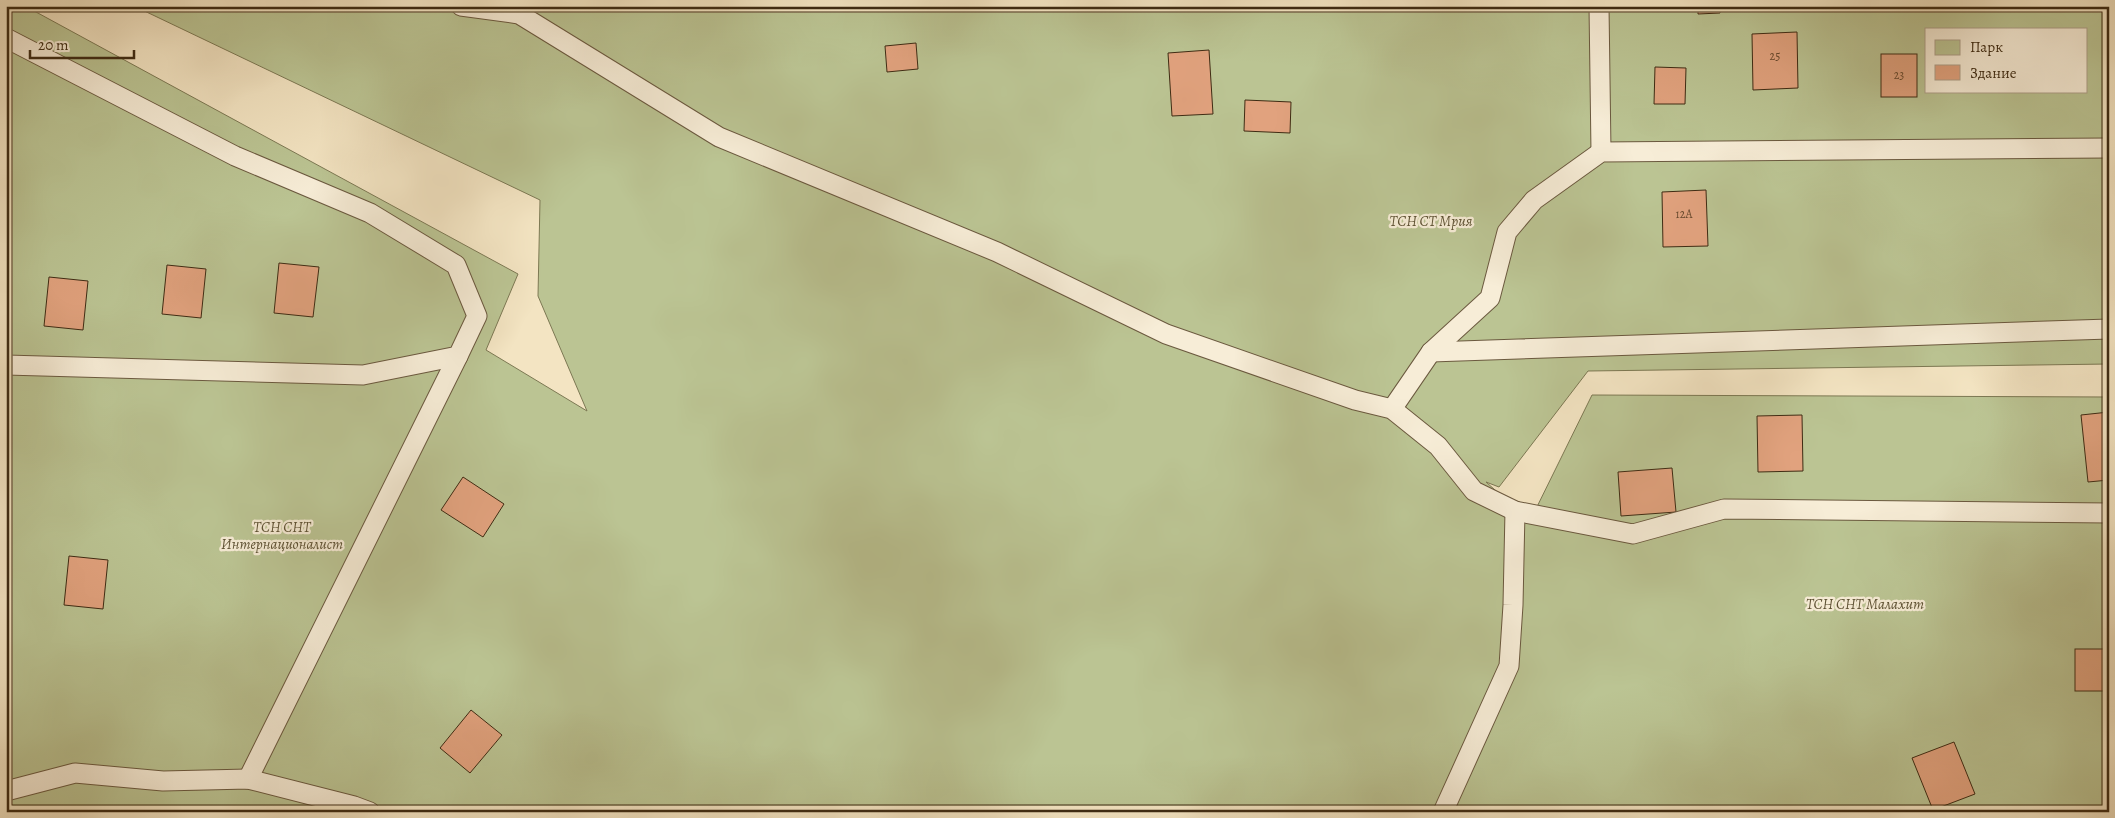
<svg xmlns="http://www.w3.org/2000/svg" width="2115" height="818" viewBox="0 0 2115 818" font-family="Alegreya,serif">
<style>
.green{fill:#bbc493;stroke:#7c7853;fill-rule:evenodd}
.building{fill:#e1a27e;stroke:#3e2b13}
.lines{fill:none;stroke-linecap:round;stroke-linejoin:round}
.service-casing{stroke:#6b593f;stroke-width:21}
.service{stroke:#f7edd7;stroke-width:19}
.labels{text-anchor:middle;dominant-baseline:central;stroke-width:4.5;stroke-linejoin:round;paint-order:stroke}
.number-label{font-size:12px;fill:#67492e}
.park-label{font-size:15px;font-style:italic;fill:#5d5133;stroke:#f7edd7}
</style>
<rect width="100%" height="100%" fill="#f3e4c2"/>
<filter id="stains"><feTurbulence type="fractalNoise" baseFrequency=".004" numOctaves="4"/><feColorMatrix values="0 0 0 0 .2 0 0 0 0 .09 0 0 0 0 .02 0 0 0 .5 -.17"/></filter>
<radialGradient id="worn" r=".72"><stop offset=".6" stop-color="#630" stop-opacity="0"/><stop offset="1" stop-color="#630" stop-opacity=".3"/></radialGradient>
<path class="green" d="M6 6H25L518 274 486 350 587 411 538 296 540 200 134 6H2109V364L1588 371 1499 487 1486 482 1530 521 1592 395 2109 397V812H6ZM1926 29H2086V91H1926Z"/>
<g class="building">
<path d="M1698 6H1720V13L1698 14Z"/>
<path d="M1797 32 1798 88 1753 90 1752 34Z"/>
<path d="M916 43 918 69 887 72 885 46Z"/>
<path d="M1209 50 1213 114 1172 116 1168 53Z"/>
<rect x="1881" y="54" width="36" height="43"/>
<path d="M1655 67 1686 68 1685 104H1654Z"/>
<path d="M1245 100 1291 102 1290 133 1244 131Z"/>
<path d="M1706 190 1708 246 1663 247 1662 192Z"/>
<path d="M279 263 319 267 313 317 274 313Z"/>
<path d="M167 265 206 269 201 318 162 314Z"/>
<path d="M49 277 88 281 83 330 44 326Z"/>
<path d="M2109 412V480L2088 482 2081 415Z"/>
<path d="M1802 415 1803 471 1758 472 1757 416Z"/>
<path d="M1672 468 1676 512 1621 516 1618 472Z"/>
<path d="M463 477 504 504 483 537 441 510Z"/>
<path d="M69 556 108 560 103 609 64 605Z"/>
<rect x="2075" y="649" width="34" height="42"/>
<path d="M471 710 502 735 470 773 440 748Z"/>
<path d="M1954 742 1975 794 1933 810 1912 758Z"/>
</g>
<g class="lines">
<g class="service-casing">
<g id="service">
<path d="M461 6 519 14 719 137 997 252 1166 334 1355 400 1392 409 1438 446 1474 491 1515 511 1633 534 1724 509 2109 513"/>
<path d="M1599 6 1601 152"/>
<path d="M6 38 235 156 370 213 456 265 477 316 458 356 363 375 6 365"/>
<path d="M1431 352 2109 329"/>
<path d="M1392 409 1431 352 1490 298 1507 232 1534 200 1601 152 2109 148"/>
<path d="M248 779 458 356"/>
<path d="M6 791 75 773 163 781 248 779 354 806 370 812"/>
<path d="M1443 812 1509 666 1513 605 1515 511"/>
</g>
</g>
<use href="#service" class="service"/>
</g>
<g class="labels">
<g class="number-label">
<text x="1775" y="56">25</text>
<text x="1899" y="75">23</text>
<text x="1684" y="214">12А</text>
</g>
<g class="park-label">
<text x="1431" y="221">ТСН СТ Мрия</text>
<text x="282" y="527">ТСН СНТ<tspan x="282" dy="17">Интернационалист</tspan></text>
<text x="1865" y="604">ТСН СНТ Малахит</text>
</g>
</g>
<rect width="2115" height="818" fill="none" stroke="#f3e4c2" stroke-width="25"/>
<rect x="8" y="8" width="2100" height="803" fill="none" stroke="#3e2b13" stroke-width="2.5"/>
<rect x="12" y="12" width="2090" height="793" fill="none" stroke="#3e2b13"/>
<rect x="1925" y="28" width="162" height="65" fill="#f7edd7" stroke="#ad9f89"/>
<rect x="1935" y="40" width="25" height="15" fill="#bbc493" stroke="#ad9f89"/>
<text x="1970" y="52" font-size="15" fill="#3e2b13">Парк</text>
<rect x="1935" y="65" width="25" height="15" fill="#e1a27e" stroke="#ad9f89"/>
<text x="1970" y="78" font-size="15" fill="#3e2b13">Здание</text>
<path d="M30 50v8h104v-8" fill="none" stroke="#3e2b13" stroke-width="2.5"/>
<text x="38" y="50" font-size="15" fill="#3e2b13" stroke="#f7edd7" stroke-width="4" paint-order="stroke">20 m</text>
<rect width="100%" height="100%" filter="url(#stains)"/>
<rect width="100%" height="100%" fill="url(#worn)"/>
</svg>
